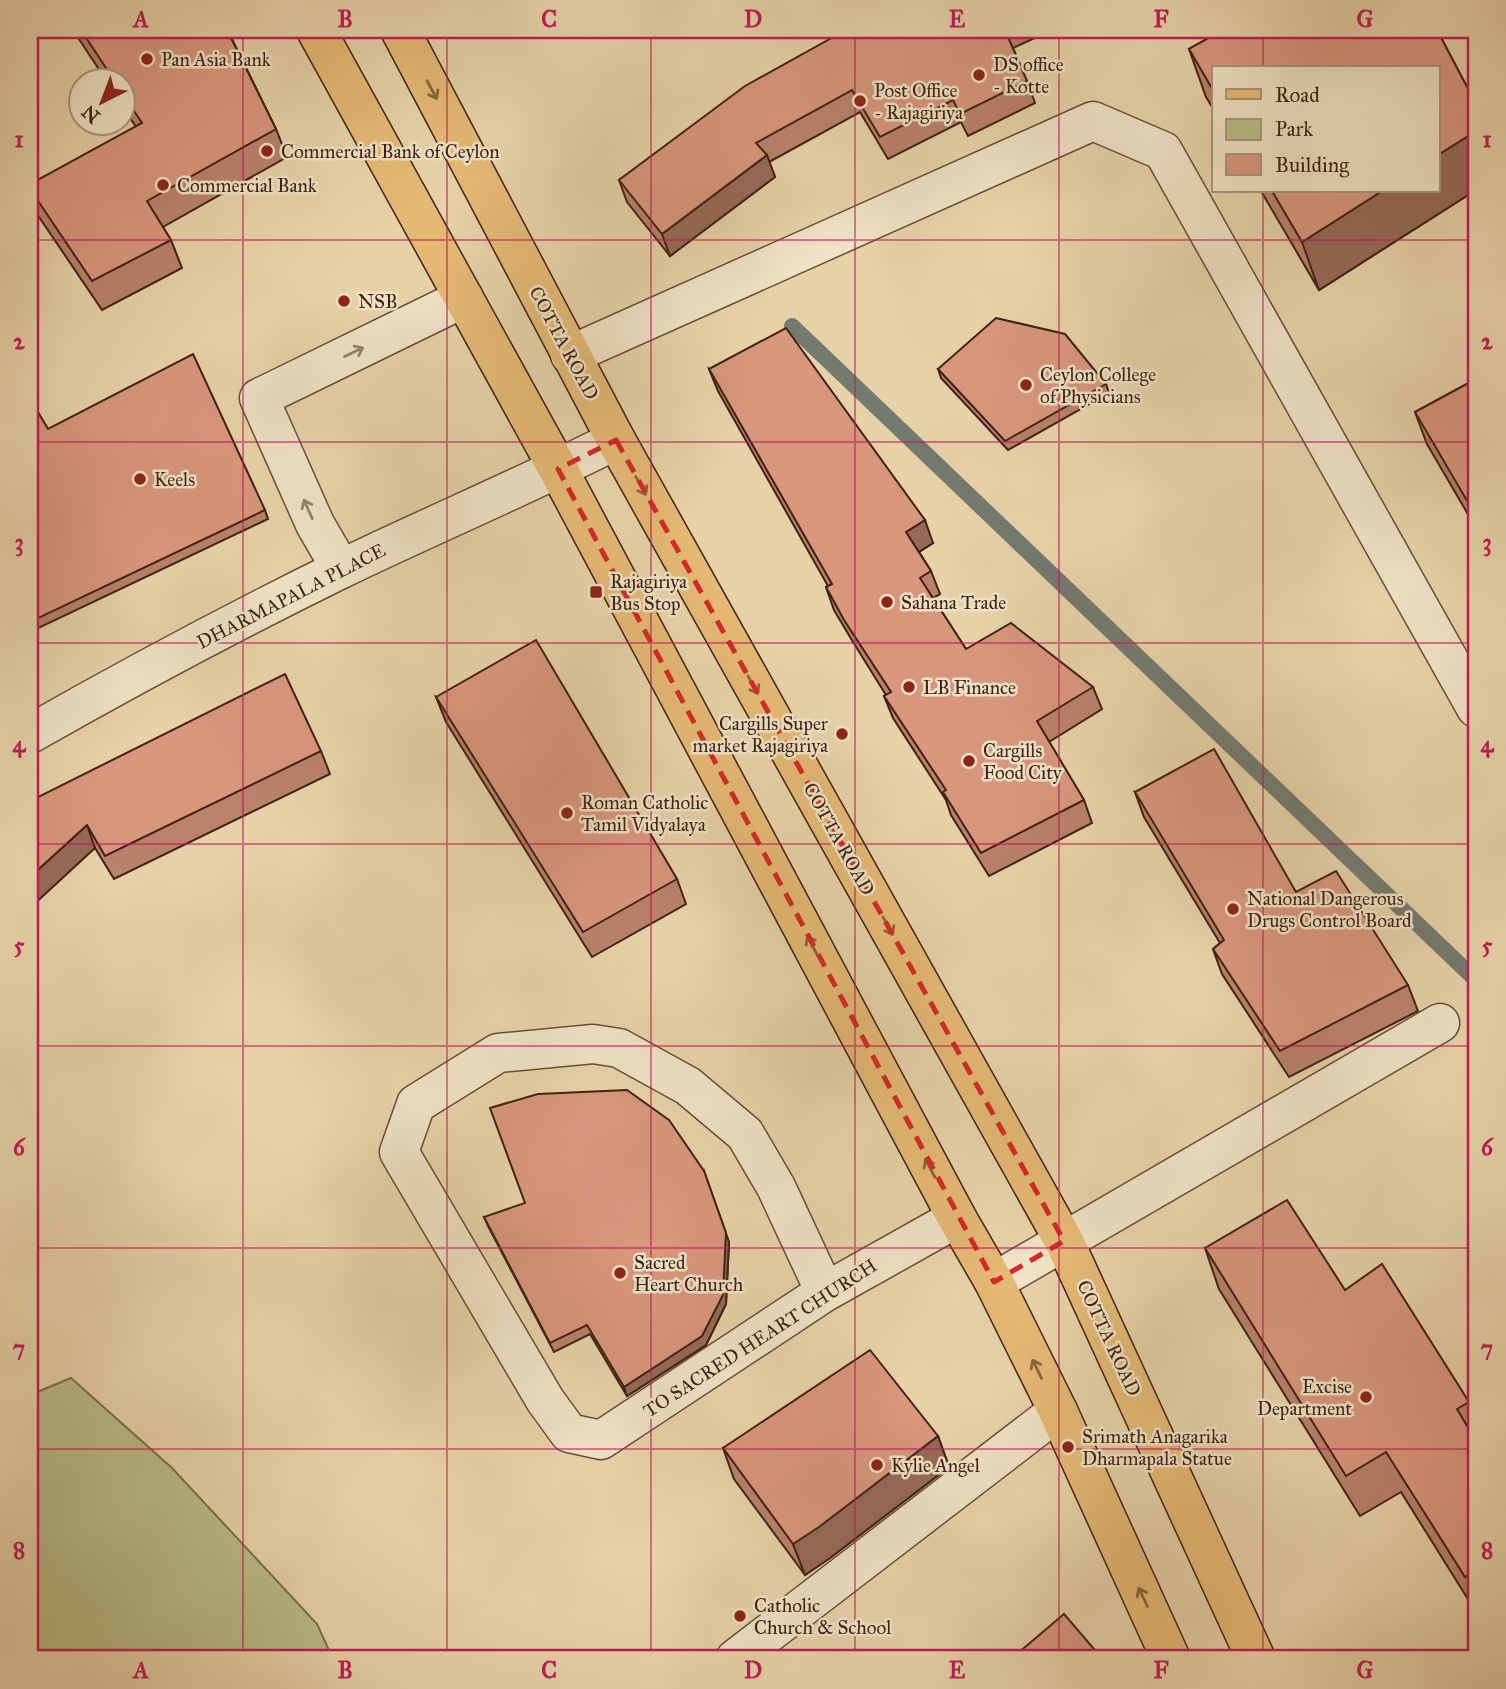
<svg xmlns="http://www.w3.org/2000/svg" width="1506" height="1689" viewBox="0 0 1506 1689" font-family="'IM FELL Great Primer',serif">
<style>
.green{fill:#b9bb85;stroke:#7c6e4c;stroke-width:2}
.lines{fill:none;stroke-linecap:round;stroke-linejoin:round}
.stream{stroke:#737a70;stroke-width:16}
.minor-casing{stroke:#684d38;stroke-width:41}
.major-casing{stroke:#3e2113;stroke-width:41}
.minor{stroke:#efe2c6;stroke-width:38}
.major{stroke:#e4b974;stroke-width:38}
.wall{fill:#ba816c;stroke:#3e2113;stroke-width:2}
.shaded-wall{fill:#976958;stroke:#3e2113;stroke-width:2}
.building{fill:#d8967d;stroke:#3e2113;stroke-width:2}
.oneway{stroke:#89653f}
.oneway2{stroke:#96826c}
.marked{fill:none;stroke:#d62828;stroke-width:5;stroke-dasharray:14 9;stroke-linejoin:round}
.grid{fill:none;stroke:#c2185b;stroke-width:2;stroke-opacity:0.55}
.poi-dot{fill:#8f2418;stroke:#efe2c6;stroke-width:2.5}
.labels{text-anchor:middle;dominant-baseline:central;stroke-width:5;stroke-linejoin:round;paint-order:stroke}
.poi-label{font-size:19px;fill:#3e2113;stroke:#efe2c6;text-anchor:start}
.street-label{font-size:19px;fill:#3e2113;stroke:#efe2c6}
.neatline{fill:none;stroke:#c2185b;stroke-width:2.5}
.grid-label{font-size:23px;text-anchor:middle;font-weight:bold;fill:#c2185b}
</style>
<rect width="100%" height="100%" fill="#e7d2a8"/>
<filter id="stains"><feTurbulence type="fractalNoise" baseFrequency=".00286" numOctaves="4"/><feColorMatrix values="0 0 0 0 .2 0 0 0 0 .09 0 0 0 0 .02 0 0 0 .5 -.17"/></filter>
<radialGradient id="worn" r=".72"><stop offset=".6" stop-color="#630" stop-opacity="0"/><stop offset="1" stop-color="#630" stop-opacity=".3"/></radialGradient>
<path class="green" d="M71 1378 172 1468 317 1624 333 1659H30V1395Z"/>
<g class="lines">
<path class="stream" d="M792 326 1476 980"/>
<g class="minor-casing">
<g id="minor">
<path d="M570 355 1093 121 1163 151 1476 708"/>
<path d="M341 569 315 524 259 398 464 298"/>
<path d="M30 734C132 676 235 621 341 569 432 525 525 486 616 440"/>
<path d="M994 1282 1440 1023"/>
<path d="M825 1292 776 1187 745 1134 688 1086 619 1048 593 1044 498 1053 416 1104 399 1152 545 1400 569 1433 601 1440 825 1292 957 1218"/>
<path d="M735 1659 1058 1411"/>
</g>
</g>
<g class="major-casing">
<g id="major">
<path d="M316 30 558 469 957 1218 994 1282 1058 1411 1171 1659"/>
<path d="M400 30 616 440 1064 1241 1256 1659"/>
</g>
</g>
<use href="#minor" class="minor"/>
<use href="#major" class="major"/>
</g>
<g class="wall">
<path d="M30 30H52L30 41Z"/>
<path d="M73 30H230L233 38 232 39 276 129 287 157 163 227 171 240 182 268 102 310 37 214 30 192V189L136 127 122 106V80H106Z"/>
<path d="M846 30H1052L1013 48 1027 81 1035 103 968 136 961 122 888 159 860 112 769 162 775 177 670 256 627 202 619 180Z"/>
<path d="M1223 30H1437L1476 104V190L1319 290 1261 191H1438V68H1214V110L1206 97 1189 49Z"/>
<path d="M709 369 933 543 919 552 931 571 940 594 933 598 966 649 1093 687 1102 709 1049 742 1084 800 1092 823 989 876 951 815 946 800 893 718 884 696 886 695 853 642 834 610 826 587 828 586 718 391Z"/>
<path d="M938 369 1106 384 1109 393 1008 450 941 378Z"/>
<path d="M1476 379V528L1427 444 1415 412Z"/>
<path d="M30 399 48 429 265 510 268 519 30 632Z"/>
<path d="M436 697 677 879 686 904 592 957 446 722Z"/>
<path d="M321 751 330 774 114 879 95 848 30 801Z"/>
<path d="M1135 792 1296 892 1408 985 1418 1011 1289 1077 1222 974 1213 949 1220 943 1144 817Z"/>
<path d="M484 1217 729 1242 726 1304 706 1345 627 1396 590 1334 554 1352 488 1226Z"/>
<path d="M1205 1248 1345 1290 1469 1402 1476 1421V1612L1401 1492 1360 1516 1219 1289Z"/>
<path d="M938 1436 949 1467 830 1558 805 1575 734 1479 723 1448Z"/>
</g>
<g class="shaded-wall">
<path d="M1476 131V190L1319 290 1302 242 1382 191H1438V155Z"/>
<path d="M767 155 775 177 670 256 662 234Z"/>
<path d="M925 520 933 543 914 555 906 532Z"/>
<path d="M87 825 95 848 30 908V877Z"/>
<path d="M704 1171 729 1242 726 1304 706 1345 627 1396 624 1387Z"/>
<path d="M938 1436 949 1467 830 1558 805 1575 793 1544Z"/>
</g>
<g class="building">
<path d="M81 30H227L276 129 147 201 171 240 92 281 30 189V184L142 123 122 93V80H114Z"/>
<path d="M846 30H1005L1027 81 960 114 953 100 880 137 852 90 756 143 767 155 662 234 619 180 745 86Z"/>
<path d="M1223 30H1437L1476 104V131L1438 155V68H1214V92L1189 49Z"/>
<path d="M1272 191H1382L1302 242Z"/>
<path d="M996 318 1065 334 1106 384 1005 441 938 369Z"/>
<path d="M786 328 925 520 906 532 931 571 920 578 966 649 1011 623 1093 687 1037 721 1084 800 981 853 943 792 946 790 884 696 891 692 844 620 826 587 832 584 709 369Z"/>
<path d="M193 354 265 510 30 622V399L48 429Z"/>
<path d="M1476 379V516L1415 412Z"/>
<path d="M536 640 677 879 583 932 436 697Z"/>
<path d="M285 674 321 751 105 856 87 825 30 877V801Z"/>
<path d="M1214 749 1296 892 1336 871 1408 985 1280 1051 1213 949 1224 940 1135 792Z"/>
<path d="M627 1090 669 1120 704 1171 726 1233 723 1295 702 1336 624 1387 587 1325 550 1343 484 1217 525 1203 490 1108 538 1094Z"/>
<path d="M1287 1200 1345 1290 1382 1264 1469 1402 1457 1409 1476 1441V1570L1465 1577 1386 1452 1346 1476 1205 1248Z"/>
<path d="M870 1350 938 1436 819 1527 793 1544 723 1448Z"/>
<path d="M1064 1614 1100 1656 1097 1659H1011Z"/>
</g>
<defs><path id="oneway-shaft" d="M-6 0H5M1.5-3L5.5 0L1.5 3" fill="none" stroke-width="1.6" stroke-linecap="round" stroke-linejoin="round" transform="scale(1.75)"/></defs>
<g class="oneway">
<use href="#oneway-shaft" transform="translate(432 90) rotate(62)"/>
<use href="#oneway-shaft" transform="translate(641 486) rotate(61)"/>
<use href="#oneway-shaft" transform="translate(753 685) rotate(61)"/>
<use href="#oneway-shaft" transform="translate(888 926) rotate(61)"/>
<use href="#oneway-shaft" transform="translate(812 945) rotate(-118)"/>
<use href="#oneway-shaft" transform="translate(930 1168) rotate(-118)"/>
<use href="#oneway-shaft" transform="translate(1037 1369) rotate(-116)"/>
<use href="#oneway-shaft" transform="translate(1143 1597) rotate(-115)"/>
</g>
<g class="oneway2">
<use href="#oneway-shaft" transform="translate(354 352) rotate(-26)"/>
<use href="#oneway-shaft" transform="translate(308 509) rotate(-114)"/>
</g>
<path class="marked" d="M616 440 1064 1241 994 1282 558 469Z"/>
<path class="grid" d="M243 30V1659M447 30V1659M651 30V1659M855 30V1659M1059 30V1659M1263 30V68M1263 191V1659M30 240H1476M30 442H1476M30 643H1476M30 844H1476M30 1046H1476M30 1248H1476M30 1449H1476"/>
<g class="poi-dot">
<circle cx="147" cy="59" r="7"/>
<circle cx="979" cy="75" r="7"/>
<circle cx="860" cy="101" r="7"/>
<circle cx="267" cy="151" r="7"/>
<circle cx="163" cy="185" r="7"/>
<circle cx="344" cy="301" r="7"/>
<circle cx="1026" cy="385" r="7"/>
<circle cx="140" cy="479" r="7"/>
<rect x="589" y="585" width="14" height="14" rx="3.5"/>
<circle cx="887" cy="602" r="7"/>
<circle cx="909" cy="687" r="7"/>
<circle cx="842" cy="734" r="7"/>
<circle cx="969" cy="761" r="7"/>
<circle cx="567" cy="813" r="7"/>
<circle cx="1233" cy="909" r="7"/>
<circle cx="620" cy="1273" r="7"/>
<circle cx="1366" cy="1397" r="7"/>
<circle cx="1068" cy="1447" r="7"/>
<circle cx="877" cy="1465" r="7"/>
<circle cx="740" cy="1616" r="7"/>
</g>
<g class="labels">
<g class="poi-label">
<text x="161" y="59">Pan Asia Bank</text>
<text x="993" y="64">DS office<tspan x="993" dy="22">- Kotte</tspan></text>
<text x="874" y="90">Post Office<tspan x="874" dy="22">- Rajagiriya</tspan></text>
<text x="281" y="151">Commercial Bank of Ceylon</text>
<text x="177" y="185">Commercial Bank</text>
<text x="358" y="301">NSB</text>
<text x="1040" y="374">Ceylon College<tspan x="1040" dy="22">of Physicians</tspan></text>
<text x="154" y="479">Keels</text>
<text x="610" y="581">Rajagiriya<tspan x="610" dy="22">Bus Stop</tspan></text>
<text x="901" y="602">Sahana Trade</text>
<text x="923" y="687">LB Finance</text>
<text x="828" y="723" text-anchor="end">Cargills Super<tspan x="828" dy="22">market Rajagiriya</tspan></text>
<text x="983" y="750">Cargills<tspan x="983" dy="22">Food City</tspan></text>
<text x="581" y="802">Roman Catholic<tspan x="581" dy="22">Tamil Vidyalaya</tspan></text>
<text x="1247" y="898">National Dangerous<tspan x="1247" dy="22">Drugs Control Board</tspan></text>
<text x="634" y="1262">Sacred<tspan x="634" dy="22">Heart Church</tspan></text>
<text x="1352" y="1386" text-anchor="end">Excise<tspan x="1352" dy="22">Department</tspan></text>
<text x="1082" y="1436">Srimath Anagarika<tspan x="1082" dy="22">Dharmapala Statue</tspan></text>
<text x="891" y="1465">Kylie Angel</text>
<text x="754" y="1605">Catholic<tspan x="754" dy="22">Church &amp; School</tspan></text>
</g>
<g class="street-label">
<text transform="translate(564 343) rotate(62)">COTTA ROAD</text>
<text transform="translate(291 596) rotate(-27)">DHARMAPALA PLACE</text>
<text transform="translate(839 839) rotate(61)">COTTA ROAD</text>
<text transform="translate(760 1338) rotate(-33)">TO SACRED HEART CHURCH</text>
<text transform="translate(1109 1338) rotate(65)">COTTA ROAD</text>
</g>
</g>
<rect width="1506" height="1689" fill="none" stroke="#e7d2a8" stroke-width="77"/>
<rect x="1212" y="66" width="228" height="126" fill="#efe2c6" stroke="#a8957e" stroke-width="2"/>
<rect x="1226" y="89" width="35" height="10" fill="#e4b974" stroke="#a8957e" stroke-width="2"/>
<text x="1275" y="102" font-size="21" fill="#3e2113">Road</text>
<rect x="1226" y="119" width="35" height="21" fill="#b9bb85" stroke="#a8957e" stroke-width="2"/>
<text x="1275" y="136" font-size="21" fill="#3e2113">Park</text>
<rect x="1226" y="154" width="35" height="21" fill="#d8967d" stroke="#a8957e" stroke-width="2"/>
<text x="1275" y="172" font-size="21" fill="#3e2113">Building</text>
<g transform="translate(102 102) rotate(222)"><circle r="33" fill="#efe2c6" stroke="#a8957e" stroke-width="2"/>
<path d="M0-5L12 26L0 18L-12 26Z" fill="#8f2418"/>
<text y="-10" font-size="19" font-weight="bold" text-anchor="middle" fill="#3e2113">N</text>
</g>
<rect x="38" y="38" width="1430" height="1612" class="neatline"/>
<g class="grid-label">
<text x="141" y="27">A</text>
<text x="345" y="27">B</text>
<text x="549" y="27">C</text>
<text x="753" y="27">D</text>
<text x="957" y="27">E</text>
<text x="1161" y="27">F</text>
<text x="1365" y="27">G</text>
<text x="19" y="147">1</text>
<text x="1487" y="147">1</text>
<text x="19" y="349">2</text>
<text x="1487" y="349">2</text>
<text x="19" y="550">3</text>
<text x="1487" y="550">3</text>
<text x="19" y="752">4</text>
<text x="1487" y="752">4</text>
<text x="19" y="953">5</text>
<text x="1487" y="953">5</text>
<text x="19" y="1155">6</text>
<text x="1487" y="1155">6</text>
<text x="19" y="1356">7</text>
<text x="1487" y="1356">7</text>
<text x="19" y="1558">8</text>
<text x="1487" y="1558">8</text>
<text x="141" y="1678">A</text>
<text x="345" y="1678">B</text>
<text x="549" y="1678">C</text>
<text x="753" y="1678">D</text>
<text x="957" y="1678">E</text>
<text x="1161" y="1678">F</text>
<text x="1365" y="1678">G</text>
</g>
<rect width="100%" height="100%" filter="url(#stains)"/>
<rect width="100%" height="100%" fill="url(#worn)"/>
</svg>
